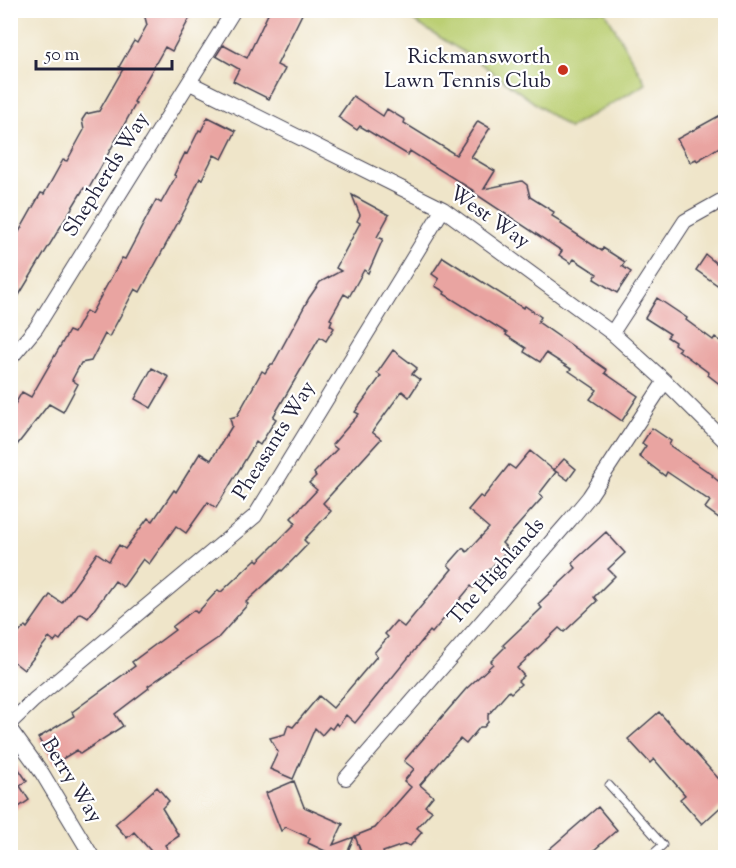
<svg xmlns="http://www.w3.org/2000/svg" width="736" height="868" viewBox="0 0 736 868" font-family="'Sorts Mill Goudy',serif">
<rect width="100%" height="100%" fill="#fff"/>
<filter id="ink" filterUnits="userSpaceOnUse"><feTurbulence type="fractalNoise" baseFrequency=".0167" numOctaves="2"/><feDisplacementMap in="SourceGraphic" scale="12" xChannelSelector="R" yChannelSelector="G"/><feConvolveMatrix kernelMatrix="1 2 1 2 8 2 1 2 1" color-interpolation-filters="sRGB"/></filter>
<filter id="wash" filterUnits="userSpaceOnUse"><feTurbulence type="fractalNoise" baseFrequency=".008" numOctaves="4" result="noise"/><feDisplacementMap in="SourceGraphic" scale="24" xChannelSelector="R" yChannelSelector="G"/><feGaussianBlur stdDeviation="1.35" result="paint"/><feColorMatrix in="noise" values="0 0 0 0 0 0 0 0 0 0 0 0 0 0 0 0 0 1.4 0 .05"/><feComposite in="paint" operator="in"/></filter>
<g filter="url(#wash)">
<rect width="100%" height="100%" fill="#efe5c9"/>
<!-- grass -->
<path fill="#bbcf73" stroke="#6e7857" stroke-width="1.5" d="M403 11H605L646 84 569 128 470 56 402 14Z"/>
<g id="blocks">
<!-- building -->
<path fill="#e9a4a1" d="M143 10H194L172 51 165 47 134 102 136 103 102 165 88 190 84 188 10 310V248L41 193 44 194 63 160 67 161 84 130 82 120 86 114 99 111 123 69 119 67 134 41 137 43 147 25Z
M270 10H304L277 65 285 69 269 99 233 81 239 69 216 56 223 45 247 58Z
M353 96 383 116 387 109 405 120 404 123 456 155 478 121 490 128 471 157 495 171 484 189 522 181 527 185 530 197 554 212 552 216 562 222 561 224 602 251 603 248 625 262 622 266 631 272 617 293 594 279 597 274 574 259 571 263 559 255 562 251 471 191H474L410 151 408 155 360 126 357 130 338 117Z
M726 112V143L697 161 696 159 690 162 677 139Z
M208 117 236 131 222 159 214 155 202 179 200 178 187 206 140 292 135 289 109 337 105 334 91 361 81 363 72 380 78 384 63 412 49 404 10 454V413L22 392 31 397 69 331 74 333 86 311 91 314 122 258 125 259 156 200 161 203 176 176 174 175 185 153 187 154 199 130 201 131Z
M352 195 389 215 377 237 383 239 368 273 364 270 349 297 344 294 330 319 332 320 330 325 334 328 326 341 320 337 273 417 276 419 260 445 256 442 216 508 208 502 186 533 176 526 149 564 143 559 123 587 115 581 88 618 80 613 60 640 57 638 54 642 49 638 24 670 10 659V643L25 626 27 628 50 595 62 603 97 553 109 561 119 545 125 549 148 518 153 521 174 490 176 492 200 453 211 460 232 426 230 418 237 416 262 371 265 373 271 364H273L309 298 320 282 341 271 336 268 360 223 357 221 360 215Z
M726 251V291L696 270 706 255 716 263Z
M443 257 523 308 525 306 541 317 538 322 607 370 605 373 638 396 622 421 590 399 597 390 569 371 571 369 546 353 540 362 524 352 526 348 506 335 507 333 444 294 445 292 435 286 439 279 432 274Z
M657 298 687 318 686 320 713 340 715 337 726 345V389L708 375 709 373 678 350 680 348 674 344 675 342 667 337 670 334 645 318Z
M393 350 417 368 412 374 420 380 409 397 402 391 372 432 381 439 323 503 331 511 304 540 308 544 282 571 281 570 246 602 248 604 218 638 148 686 149 688 115 714 123 726 80 754 77 750 54 764 38 738 74 716 72 712 135 666 132 662 175 630 172 627 194 610 197 613 218 590 221 592 256 559 258 561 296 523 291 518 317 490 309 483 316 476 314 473 337 449 332 445 359 414 355 412 381 376 377 373Z
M152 368 169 377 151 408 135 399Z
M652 428 671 441 669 445 713 475 712 476 722 484 726 479V523L705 508 710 501 667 472 665 476 639 456 646 446 642 443Z
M530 451 556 472 539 494 543 497 502 543 508 549 473 588 471 586 432 633 430 631 355 723 346 715 338 726 336 723 332 729 329 727 322 735 315 728 293 779 270 769 278 752 270 738 285 734 288 725 293 727 319 696 333 708 377 656 374 653 388 637 385 634 396 621 404 627 452 569 448 565 463 548 467 552 489 528 468 510 480 496 483 498 509 465 515 469Z
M564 459 576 469 568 480 554 470Z
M606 532 625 553 608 569 615 576 594 597 597 601 564 632 559 628 517 668 524 676 518 681 521 684 511 693 509 691 488 715V722L484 727H480L466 744 460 739 420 785 433 796 425 806 432 811 417 828 422 832 410 846 406 844 383 852 385 858H363L355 836 375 828 411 787 404 781 414 769 404 761 466 689 493 664 491 661 505 647 503 645 542 608 538 604 576 568 572 563Z
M659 712 726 787V802L702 824 680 799 685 795 654 759 650 763 628 739Z
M10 756 27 781 20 786 29 800 10 813Z
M294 781 304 807 343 824 333 845 354 837 345 858H340L308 843 310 838 286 827 281 831 266 793Z
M157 787 169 801 162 808 179 836 165 845 173 858H157L134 832 127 838 115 824Z
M598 807 617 830 585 858H539Z"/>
</g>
</g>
<g filter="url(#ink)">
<use href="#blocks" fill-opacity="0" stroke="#413f50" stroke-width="1.5"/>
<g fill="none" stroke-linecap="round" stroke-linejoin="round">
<!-- lane casing -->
<g stroke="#413f50" stroke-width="9">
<path id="lane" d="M609 785 663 845 648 858"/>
</g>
<!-- street casing -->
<g stroke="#413f50" stroke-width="16">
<path id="street" d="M190 83 443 209 612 333 665 381 726 442
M612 333 685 221 726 198
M10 359 36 328 234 10
M10 723 34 700 255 516 443 209
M10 729 42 773 93 858
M346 778 570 520 589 497 665 381"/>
</g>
<!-- lane -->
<use href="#lane" stroke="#fff" stroke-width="7"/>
<!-- street -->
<use href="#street" stroke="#fff" stroke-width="14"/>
</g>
</g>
<!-- markers -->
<circle fill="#c8321e" stroke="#fff" stroke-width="2" cx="563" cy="70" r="6"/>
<g text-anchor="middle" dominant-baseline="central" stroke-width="4.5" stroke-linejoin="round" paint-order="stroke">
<!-- poi labels -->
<g font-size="21" fill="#22223b" stroke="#fff" text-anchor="end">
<text x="551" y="58">Rickmansworth<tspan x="551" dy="24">Lawn Tennis Club</tspan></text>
</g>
<!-- street labels -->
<g font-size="21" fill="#22223b" stroke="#fff">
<text transform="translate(107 175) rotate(-58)">Shepherds Way</text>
<text transform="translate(489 218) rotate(35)">West Way</text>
<text transform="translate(275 441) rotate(-58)">Pheasants Way</text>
<text transform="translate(497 572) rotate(-49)">The Highlands</text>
<text transform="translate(71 781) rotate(58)">Berry Way</text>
</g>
</g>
<!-- margin -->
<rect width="736" height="868" fill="none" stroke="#fff" stroke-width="36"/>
<!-- scale -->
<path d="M36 60v9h136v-9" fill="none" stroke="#22223b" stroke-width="3"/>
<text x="45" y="60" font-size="18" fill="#22223b" stroke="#ffffff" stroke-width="4.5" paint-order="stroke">50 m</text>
</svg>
